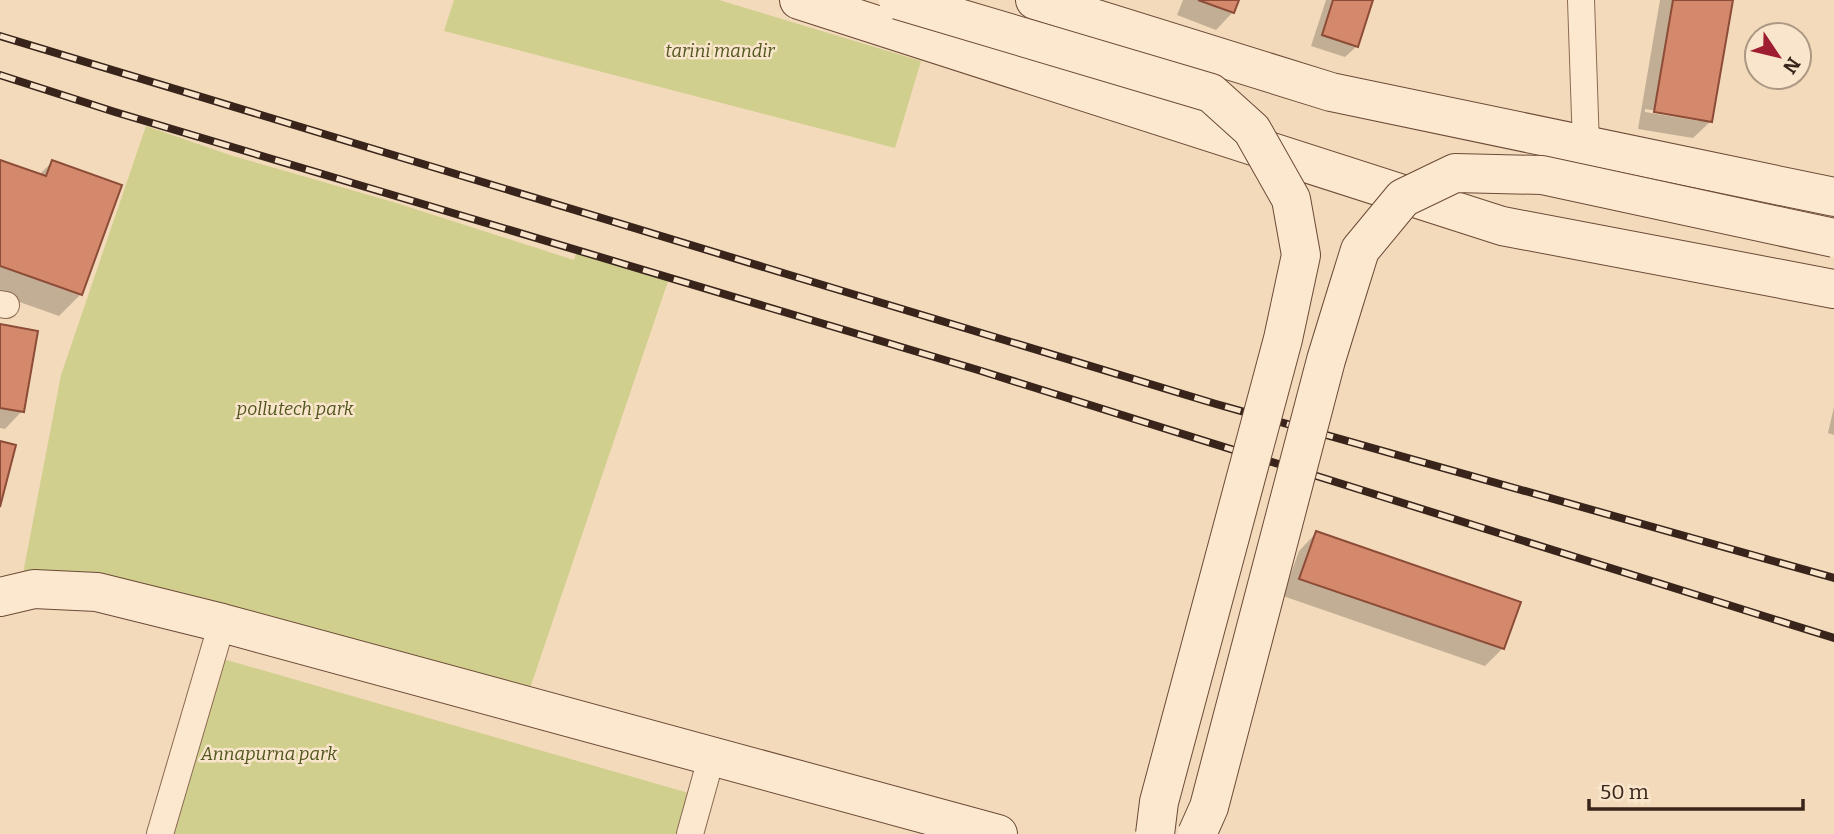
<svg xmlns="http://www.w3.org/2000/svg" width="1834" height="834" viewBox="0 0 1834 834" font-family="Bitter,serif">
<rect width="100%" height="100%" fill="#f2dabb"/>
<!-- green -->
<path fill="#d1cf8e" d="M454 0H719L921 61 895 148 444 31Z
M146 126 233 156 393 202 574 260 577 251 668 281 525 703 21 584 61 375Z
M213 656 699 796 688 834H163Z"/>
<!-- shadow -->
<path fill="#0003" fill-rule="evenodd" d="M1183 0H1237L1233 12 1216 30 1177 15Z
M1326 0H1372L1357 46 1345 57 1311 46Z
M1660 0H1732L1711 121 1693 138 1638 129ZM1645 109 1699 118V121L1645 112Z
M0 161 39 175 52 162 81 294 59 316 0 295Z
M0 326 22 411 5 429 0 428Z
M1834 407V435L1828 433Z
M1316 533 1518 603 1502 649 1485 666 1283 596 1299 551Z"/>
<!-- building -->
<path fill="#d4896c" stroke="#8c4c37" stroke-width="2" d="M1198 0H1239L1234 13Z
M1333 0H1373L1358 47 1322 35Z
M1673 0H1733L1712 122 1654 112Z
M0 160 46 176 52 160 122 185 82 295 0 266Z
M0 324 38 331 24 412 0 408Z
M0 441 16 445 0 507Z
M1316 531 1521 602 1504 649 1299 579Z"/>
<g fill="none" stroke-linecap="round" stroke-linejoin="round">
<!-- street casing -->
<g stroke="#8b6953" stroke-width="28">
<path id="street" d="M1581 0 1586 146
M0 304 6 305
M160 834 222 623
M690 834 712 755"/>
</g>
<!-- secondary casing -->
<g stroke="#6c4a37" stroke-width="40">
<path id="secondary" d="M799 0 1502 226 1834 289
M1035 0 1331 92 1834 197
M0 597 34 589 97 592 222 623 998 834"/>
</g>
<!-- street -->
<use href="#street" stroke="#fce8ce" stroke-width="26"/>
<!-- secondary -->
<use href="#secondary" stroke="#fce8ce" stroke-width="38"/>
<!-- rail casing -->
<g stroke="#38241a" stroke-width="8">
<path id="rail" d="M0 36 1216 404 1834 578
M0 75 115 112 978 370 1834 638"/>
</g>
<!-- rail -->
<use href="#rail" stroke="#f9e5cb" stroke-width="5" stroke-dasharray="16" stroke-linecap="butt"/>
<!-- secondary-bridge casing -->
<g stroke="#6c4a37" stroke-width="40" stroke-linecap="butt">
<path id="secondary-bridge" d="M898 0 1211 93 1252 130 1291 199 1301 255 1283 339 1159 802 1155 834
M1197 834 1209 807 1326 360 1346 295 1360 250 1403 198 1455 173 1542 175 1834 238"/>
</g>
<!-- secondary-bridge -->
<use href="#secondary-bridge" stroke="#fce8ce" stroke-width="38"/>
</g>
<g text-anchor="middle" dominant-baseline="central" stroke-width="5" stroke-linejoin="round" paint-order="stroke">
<!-- park labels -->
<g font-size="18" font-style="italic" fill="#50561e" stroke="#f9e5cb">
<text x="720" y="51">tarini mandir</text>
<text x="295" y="409">pollutech park</text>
<text x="269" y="754">Annapurna park</text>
</g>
</g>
<!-- north arrow -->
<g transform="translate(1778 56) rotate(125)"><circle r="33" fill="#f9e5cb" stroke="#ac9884" stroke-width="2"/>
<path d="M0-5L12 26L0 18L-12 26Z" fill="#9f1d31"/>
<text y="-10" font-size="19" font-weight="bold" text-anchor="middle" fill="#38241a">N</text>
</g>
<!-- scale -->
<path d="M1589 799v10h214v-10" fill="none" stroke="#38241a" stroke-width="3.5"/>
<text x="1600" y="799" font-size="21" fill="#38241a" stroke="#f9e5cb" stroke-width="5" paint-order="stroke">50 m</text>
</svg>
